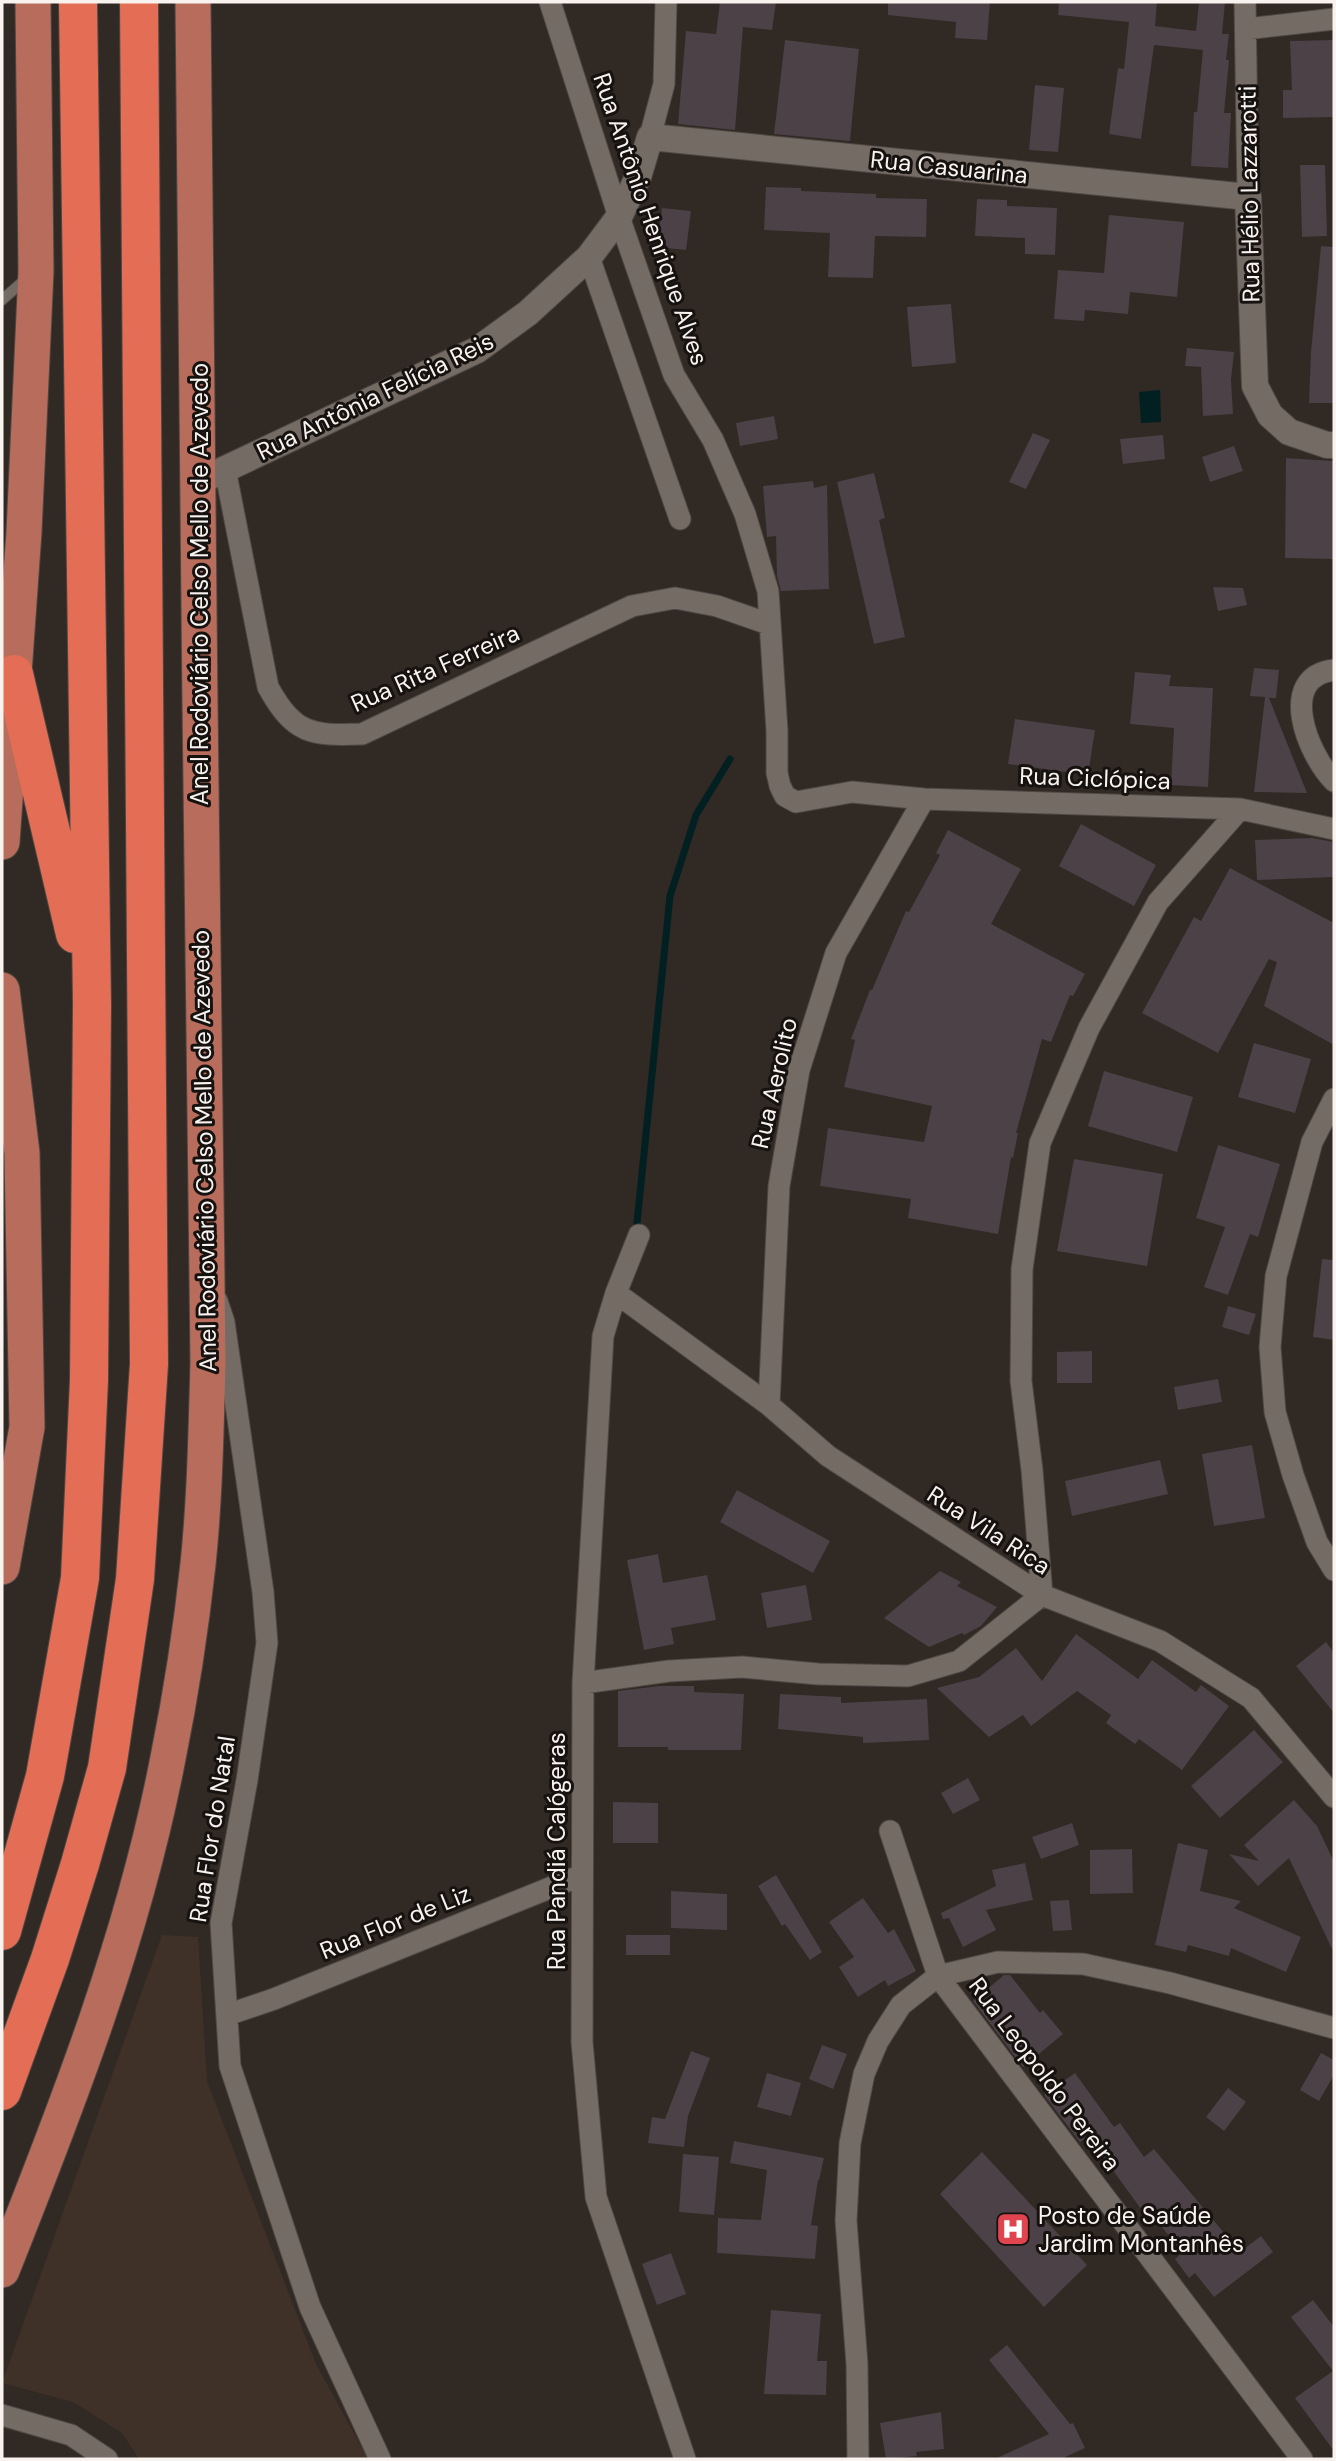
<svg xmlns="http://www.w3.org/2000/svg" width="1336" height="2461" viewBox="0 0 1336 2461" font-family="'DM Sans',sans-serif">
<rect width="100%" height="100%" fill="#312924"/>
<!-- built -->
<path fill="#3f3128" d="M162 1935 198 1937 207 2081 316 2364 368 2459H139L122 2433 73 2402 2 2383Z"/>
<!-- water -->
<path fill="#021f21" d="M1160 390 1161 422 1141 423 1139 392Z"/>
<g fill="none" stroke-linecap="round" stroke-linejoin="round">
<!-- stream -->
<path stroke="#021f21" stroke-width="7" d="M637 1223 670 896 696 815 730 759"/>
</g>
<!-- building -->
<path fill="#4b4146" d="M720 2H776L772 30 743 27 735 130 678 124 686 31 716 34Z
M888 2H990L987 40 955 38 956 22 888 15Z
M1059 2H1157L1155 26 1196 31 1199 2H1225L1222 34H1229L1226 60H1229L1224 113H1231L1228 168 1191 166 1194 112H1197L1203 50 1154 45 1141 139 1109 134 1118 68 1124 69 1129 22 1058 15Z
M785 40 859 49 850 141 774 134Z
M1334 40V117L1283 118V90H1292L1290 41Z
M1035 85 1064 88 1058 152 1029 150Z
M1300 165H1325L1327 236 1302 237Z
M766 187 801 188V191L876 194V198L927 199 926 237 875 236 873 278 828 277 830 233 764 230Z
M977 199 1007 200V206L1057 208 1055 255 1025 254V238L975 236Z
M662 208 691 211 686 250 657 247Z
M1109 215 1184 222 1177 297 1130 292 1128 314 1085 310 1084 321 1054 319 1058 270 1104 273Z
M1321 246 1334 247V403H1309L1311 352Z
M951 304 956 363 912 367 907 307Z
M1187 348 1234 352 1231 380 1233 414 1203 416 1201 367 1185 366Z
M774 416 778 439 740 446 736 423Z
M1033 433 1050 440 1026 489 1009 482Z
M1163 435 1165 459 1123 464 1120 439Z
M1234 446 1243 471 1210 482 1202 457Z
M1286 458 1334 461V559L1285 558Z
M874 473 885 518 879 520 905 637 874 644 837 482Z
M813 481 814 488 827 485 829 589 781 591 777 576 776 536 767 537 763 486Z
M1213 587 1243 588 1247 605 1218 611Z
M1254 668 1279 670 1276 698H1269L1307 793 1254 792 1265 697 1250 696Z
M1135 672 1171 675 1169 686 1213 688 1208 787 1171 785 1174 728 1130 724Z
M1015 719 1095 730 1088 775 1008 764Z
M1081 824 1156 865 1134 906 1059 866Z
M948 830 1021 869 991 924 1085 974 1073 996 1070 995 1051 1042 1042 1039 1016 1133H1018L1013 1158 1011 1157 998 1234 908 1218 911 1199 820 1186 828 1128 924 1142 932 1106 844 1087 855 1040 851 1039 870 990H872L906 911 909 912 940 855 936 853Z
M1312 838 1334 842V877L1257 880 1255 840Z
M1230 868 1334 923V1045L1264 1006 1277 962 1269 959 1218 1053 1142 1013 1194 917 1201 921Z
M1254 1043 1311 1059 1295 1113 1238 1097Z
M1104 1071 1193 1097 1177 1152 1088 1126Z
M1218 1145 1280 1164 1258 1237 1250 1234 1228 1295 1204 1287 1225 1227 1196 1218Z
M1074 1159 1163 1174 1147 1266 1057 1251Z
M1322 1259 1334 1260V1340L1313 1337Z
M1228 1306 1256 1314 1249 1335 1222 1327Z
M1092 1351V1383H1057V1352Z
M1218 1379 1222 1402 1178 1410 1174 1387Z
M1252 1445 1265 1518 1214 1526 1202 1454Z
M1160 1460 1168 1494 1072 1516 1065 1481Z
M737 1490 830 1541 813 1573 720 1522Z
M658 1554 663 1583 707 1575 716 1620 671 1628 674 1644 644 1650 627 1560Z
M940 1571 961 1582 957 1586 997 1607 981 1626 964 1635 962 1633 929 1647 884 1618Z
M806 1585 812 1620 767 1628 761 1593Z
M1076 1634 1138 1679 1152 1660 1196 1692 1201 1685 1229 1706 1182 1770 1139 1739 1135 1744 1106 1723 1111 1715 1077 1691 1031 1726 1023 1715 989 1737 937 1688 979 1677 1016 1648 1042 1681Z
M1326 1642 1334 1653V1713L1296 1666Z
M659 1686H694V1692L744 1694 741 1750H668V1747H618V1691Z
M780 1694 841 1697V1703L927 1699 929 1740 863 1743V1737L778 1729Z
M1254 1730 1283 1762 1220 1818 1191 1786Z
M968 1778 980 1800 953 1814 941 1793Z
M1294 1800 1317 1826 1334 1862V1953L1289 1858 1258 1886 1229 1854 1259 1861 1244 1845Z
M613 1802 658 1803V1843H613Z
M1072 1823 1079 1845 1041 1859 1032 1837Z
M1178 1843 1208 1850 1200 1891 1241 1901 1234 1908 1301 1937 1286 1972 1231 1948 1229 1956 1188 1945 1186 1952 1155 1945Z
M1132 1849 1133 1893 1090 1894V1850Z
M1025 1863 1033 1900 986 1910 996 1930 963 1947 949 1918 943 1919 941 1913 996 1886 992 1870Z
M776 1875 822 1952 810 1960 785 1924 782 1926 758 1886Z
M671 1891 727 1894V1930L671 1928Z
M863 1898 888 1933 894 1929 916 1971 888 1986 885 1980 858 1997 839 1967 854 1957 829 1922Z
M1069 1900 1072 1930 1053 1931 1050 1901Z
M626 1935H670V1955H626Z
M1004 1975H1010L1040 2013 1043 2010 1063 2034 1023 2067 973 2001Z
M822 2045 847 2054 833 2089 809 2079Z
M691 2051 710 2058 688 2116 684 2147 648 2143 652 2117 665 2119Z
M1321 2053 1334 2060V2075L1319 2101 1300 2090Z
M767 2073 801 2083 791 2116 757 2107Z
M1075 2073 1114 2127 1120 2123 1144 2157 1154 2149 1240 2252 1261 2236 1273 2252 1214 2297 1195 2273 1189 2278 1175 2259 1182 2253 1145 2205 1141 2209 1088 2136 1080 2142 1044 2095Z
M1228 2088 1246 2102 1224 2131 1206 2117Z
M734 2141 824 2158 819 2180H818L811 2225 818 2226 815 2259 717 2253 718 2218 761 2220 767 2170 730 2163Z
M982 2152 1087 2265 1044 2307 940 2194Z
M683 2154 719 2157 714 2215 679 2212Z
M671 2253 686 2294 657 2305 642 2264Z
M1313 2300 1334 2327V2451L1295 2398 1333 2371 1291 2317Z
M771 2310 821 2314 817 2361H827L826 2395 764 2394Z
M1007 2345 1070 2424 1073 2423 1085 2448 1061 2459H995L1049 2434 989 2360Z
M941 2412 944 2449 916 2452 917 2456 886 2459 880 2423Z"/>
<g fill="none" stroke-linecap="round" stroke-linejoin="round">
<!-- service casing -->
<g stroke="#4f4743" stroke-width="12">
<path id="service" d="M2 300 28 277"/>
</g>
<!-- minor casing -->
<g stroke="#4f4743" stroke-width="23">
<path id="minor" d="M550 2 619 217 674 375 713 440 745 514 768 591 777 731V773L780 786 785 796 796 802 852 792 924 799 1240 809 1334 829
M1245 2 1248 197
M1246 29 1334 19
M650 137 664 84 666 2
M589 257 680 519
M225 469 268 687C294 734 311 736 362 734L632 606 675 598 717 606 769 624
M1334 670C1276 677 1308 755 1334 781
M1334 1099 1312 1142 1276 1276 1270 1347 1275 1412 1293 1475 1317 1542 1334 1570
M639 1235 616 1293 603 1336 583 1683 582 2042 596 2197 685 2459
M616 1293 769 1405 828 1456 1042 1595 1160 1641 1251 1698 1334 1797
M217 1301 224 1322 263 1592 267 1643 247 1780 221 1923 230 2066 310 2307 380 2459
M769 1405 779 1186 799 1070 836 953 924 799
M583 1683 669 1671 742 1667 818 1674 908 1676 959 1661 1042 1595 1032 1470 1021 1381 1022 1269 1040 1143 1089 1028 1158 902 1240 809
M890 1831 938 1976 1302 2459
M227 2015 274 1999 582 1875
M2 2415 71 2435 107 2459
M858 2459 857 2364 846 2221 850 2143 864 2074 878 2041 901 2005 938 1976 998 1962 1083 1964 1170 1983 1334 2028"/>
</g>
<!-- tertiary casing -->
<g stroke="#4f4743" stroke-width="28">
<path id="tertiary" d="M200 481 477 350 528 313 589 257 619 217 638 177 650 137 1248 197 1255 386 1270 415 1289 432 1327 445H1334"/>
</g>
<!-- primary casing -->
<g stroke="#4f4743" stroke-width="37">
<path id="primary" d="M2 842 24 532 36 271 33 2
M2 990 22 1153 27 1427 2 1567
M2 2270C68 2104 134 1935 168 1758 181 1694 191 1629 198 1564 205 1497 206 1430 208 1363 200 909 199 456 193 2"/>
</g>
<!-- motorway casing -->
<g stroke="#4f4743" stroke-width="40">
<path id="motorway" d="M14 674 75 934
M2 1931 45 1776 80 1578 89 1380 92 1004 78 2
M2 2091 50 1959 80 1864 107 1768 135 1579 149 1364 139 2"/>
</g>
<!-- service -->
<use href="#service" stroke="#756b65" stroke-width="10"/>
<!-- minor -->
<use href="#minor" stroke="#756b65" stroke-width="21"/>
<!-- tertiary -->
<use href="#tertiary" stroke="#756b65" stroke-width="26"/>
<!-- primary -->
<use href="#primary" stroke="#b86c5b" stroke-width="35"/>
<!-- motorway -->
<use href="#motorway" stroke="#e46d55" stroke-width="38"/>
</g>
<!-- icons -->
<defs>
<g id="hospital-square" transform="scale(1.75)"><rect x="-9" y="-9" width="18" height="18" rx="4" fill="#e0444e" stroke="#161210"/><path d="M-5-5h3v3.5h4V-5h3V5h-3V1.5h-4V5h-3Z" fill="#fff"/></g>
</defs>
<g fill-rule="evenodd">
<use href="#hospital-square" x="1013" y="2229"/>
</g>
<g text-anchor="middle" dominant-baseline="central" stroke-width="6" stroke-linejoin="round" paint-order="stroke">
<!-- street labels -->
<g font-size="24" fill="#f9f3f0" stroke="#161210">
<text transform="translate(949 167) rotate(6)">Rua Casuarina</text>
<text transform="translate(1249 194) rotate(-91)">Rua Hélio Lazzarotti</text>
<text transform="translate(651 219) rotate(71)">Rua Antônio Henrique Alves</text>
<text transform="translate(375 396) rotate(-26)">Rua Antônia Felícia Reis</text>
<text transform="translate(199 584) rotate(-90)">Anel Rodoviário Celso Mello de Azevedo</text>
<text transform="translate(435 668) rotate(-24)">Rua Rita Ferreira</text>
<text transform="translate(1095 778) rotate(2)">Rua Ciclópica</text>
<text transform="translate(774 1083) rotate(-77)">Rua Aerolito</text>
<text transform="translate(204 1151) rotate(-91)">Anel Rodoviário Celso Mello de Azevedo</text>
<text transform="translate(989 1530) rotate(33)">Rua Vila Rica</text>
<text transform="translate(212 1829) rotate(-81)">Rua Flor do Natal</text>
<text transform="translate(556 1851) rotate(-90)">Rua Pandiá Calógeras</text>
<text transform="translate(395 1922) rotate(-22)">Rua Flor de Liz</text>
<text transform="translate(1045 2074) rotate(53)">Rua Leopoldo Pereira</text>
</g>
<!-- poi labels -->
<g font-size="24" fill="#f9f3f0" stroke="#161210" text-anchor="start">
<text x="1038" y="2215">Posto de Saúde<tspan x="1038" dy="28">Jardim Montanhês</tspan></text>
</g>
</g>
<!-- border -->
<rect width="1336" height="2461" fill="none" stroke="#f9f3f0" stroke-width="7"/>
</svg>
